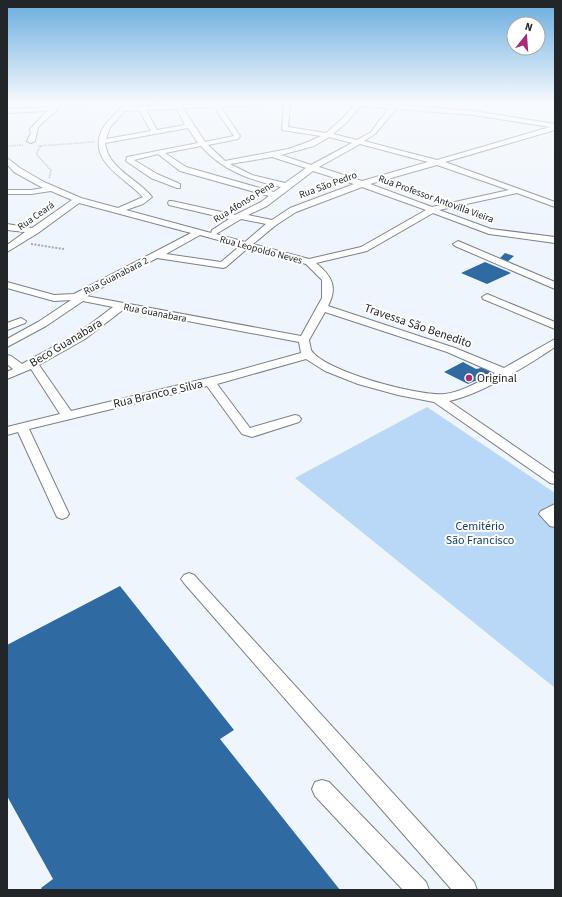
<svg xmlns="http://www.w3.org/2000/svg" width="562" height="897" viewBox="0 0 562 897" font-family="'Source Sans 3',sans-serif">
<rect width="100%" height="100%" fill="#eef5fc"/>
<!-- green -->
<path fill="#b9d7f7" d="M427 407 555 493V688L295 478Z"/>
<!-- building -->
<path fill="#306aa2" d="M146 103H167L168 106 147 107Z
M505 253 514 256 506 263 498 260Z
M485 262 511 273 487 284 461 273Z
M463 362 476 369 486 367 493 373 468 384 444 372Z
M120 586 234 730 220 739 340 890H42L41 888 53 879 7 796V645Z"/>
<g fill="none" stroke-linecap="round" stroke-linejoin="round">
<!-- minor casing -->
<g stroke="#7a8087" stroke-width="2">
<path id="minor" d="M56 103H62L57 110 38 127 35 141 31 143 27 141 31 133 30 129 47 111 7 113V109L52 107Z
M123 103H129L128 107 175 105 174 103H180L181 105 267 103 264 105 221 107 240 136 238 139 208 145 225 161 288 149 308 142 321 136 282 130 284 103H290L288 127 326 133 341 120 354 106 340 103 392 105 394 103H400L398 105 474 111 555 124V130L445 162 555 202V207L517 193 439 210 491 229 555 237V243L489 234 433 213 367 251 316 263C332 276 338 287 328 306L455 348 504 368 555 339V347C527 366 481 394 449 401L555 474V484L550 483 434 402 398 395 358 384 325 371 306 359 217 384 250 428 295 415 299 416 301 419 299 422 252 437 242 434 207 386 29 429 69 514 67 517 62 519 57 517 18 432 7 435V427L60 414 31 369 7 379V372L13 369 7 364V355L11 356 22 364 77 334 113 307 83 301 46 326 7 347V339L38 322 71 300 54 301 7 288V282L54 295 74 294 191 233 79 203 38 233 7 252V245L25 232 7 230V224L32 228 72 200 51 191 31 194H7V190H31L43 188 14 172 7 164V158L20 168 44 182 81 198 118 208 143 197C125 178 87 161 102 130 107 119 119 114 123 103ZM360 106 389 108 371 132 357 140 333 134 346 123ZM214 107 234 136 205 142 183 108ZM177 109 185 125 157 130 146 110ZM396 109 474 115 550 127 437 160 364 141 375 134ZM139 110 151 131 106 139 110 127 125 111ZM188 128 198 143 127 157 126 161 151 178 177 188H180V184L157 174 134 160 158 154 180 171 269 196 261 202 235 215 172 201H169L168 203 169 205 229 219 212 230 211 233 126 210 143 204 152 197C137 178 108 169 105 143ZM329 137 352 143 311 165 281 155 314 146ZM360 144 428 162 362 181 319 167ZM201 146C223 171 250 180 281 187L274 192 186 167 165 153ZM272 157 306 168 285 183 252 175 230 164ZM437 165 509 190 432 207 370 184ZM313 171 354 184 290 208 272 220 248 215 267 206ZM362 187 426 210 361 247 309 259 253 244 276 225 296 212ZM241 219 266 224 245 242 216 234ZM200 235 240 246 221 262 166 254ZM248 248 306 264 322 280V298L301 336 86 296 157 258 223 268 226 267ZM124 309 299 342 301 353 229 373 71 411 39 365 85 339ZM325 312 447 352 495 373C480 381 462 392 445 394 420 397 323 371 311 350L309 340Z
M458 241 555 282V289L455 246 453 244Z
M487 294 555 322V329L483 299 482 297Z
M21 318 26 321 25 323 7 330V323Z
M555 504V527L550 526 539 514 541 511Z
M189 573 194 575 474 882 477 890H452L184 583 181 579 184 575Z
M322 780 329 782 426 882 429 890H403L315 796 312 789 315 782Z"/>
</g>
<!-- path-far1 -->
<path stroke="#a5aab0" stroke-width="1.5" stroke-dasharray="1.5 1" stroke-linecap="butt" d="M65 108 93 105H116
M7 146 23 145
M38 146 94 142
M41 146 37 152V155L51 170 49 179"/>
<!-- path -->
<path stroke="#a5aab0" stroke-width="2" stroke-dasharray="2 1.5" stroke-linecap="butt" d="M31 244 64 249"/>
<!-- minor -->
<use href="#minor" fill="#fff" fill-rule="evenodd"/>
</g>
<!-- sky -->
<linearGradient id="sky" x2="0" y2="1"><stop stop-color="#68acde"/><stop offset="0.45" stop-color="#f7fafe"/><stop offset="1" stop-color="#f7fafe" stop-opacity="0"/></linearGradient>
<rect width="562" height="229" fill="url(#sky)"/>
<!-- markers -->
<circle fill="#ab2a77" stroke="#fff" stroke-width="1.5" cx="469" cy="378" r="4"/>
<g text-anchor="middle" dominant-baseline="central" stroke-width="4" stroke-linejoin="round" paint-order="stroke">
<!-- far-street labels -->
<g font-size="10" fill="#232628" stroke="#fff">
<text transform="translate(328 185) rotate(-20)">Rua São Pedro</text>
<text transform="translate(436 199) rotate(20)">Rua Professor Antovilla Vieira</text>
<text transform="translate(244 202) rotate(-32)">Rua Afonso Pena</text>
<text transform="translate(36 216) rotate(-35)">Rua Ceará</text>
<text transform="translate(261 250) rotate(15)">Rua Leopoldo Neves</text>
<text transform="translate(116 276) rotate(-27)">Rua Guanabara 2</text>
<text transform="translate(155 313) rotate(11)">Rua Guanabara</text>
</g>
<!-- street labels -->
<g font-size="12" fill="#232628" stroke="#fff">
<text transform="translate(418 326) rotate(19)">Travessa São Benedito</text>
<text transform="translate(66 343) rotate(-31)">Beco Guanabara</text>
<text transform="translate(158 394) rotate(-13)">Rua Branco e Silva</text>
</g>
<!-- poi labels -->
<g font-size="12" fill="#232628" stroke="#fff" text-anchor="start">
<text x="477" y="378">Original</text>
</g>
<!-- park labels -->
<g font-size="12" fill="#153f66" stroke="#fff">
<text x="480" y="526">Cemitério<tspan x="480" dy="14">São Francisco</tspan></text>
</g>
</g>
<!-- border -->
<rect width="562" height="897" fill="none" stroke="#232628" stroke-width="16"/>
<!-- north arrow -->
<g transform="translate(526 36) rotate(17)"><circle r="19" fill="#ffffff" stroke="#a7a8a9"/>
<path d="M0-3L7 15L0 10L-7 15Z" fill="#ab2a77"/>
<text y="-6" font-size="11" font-weight="bold" text-anchor="middle" fill="#232628">N</text>
</g>
</svg>
